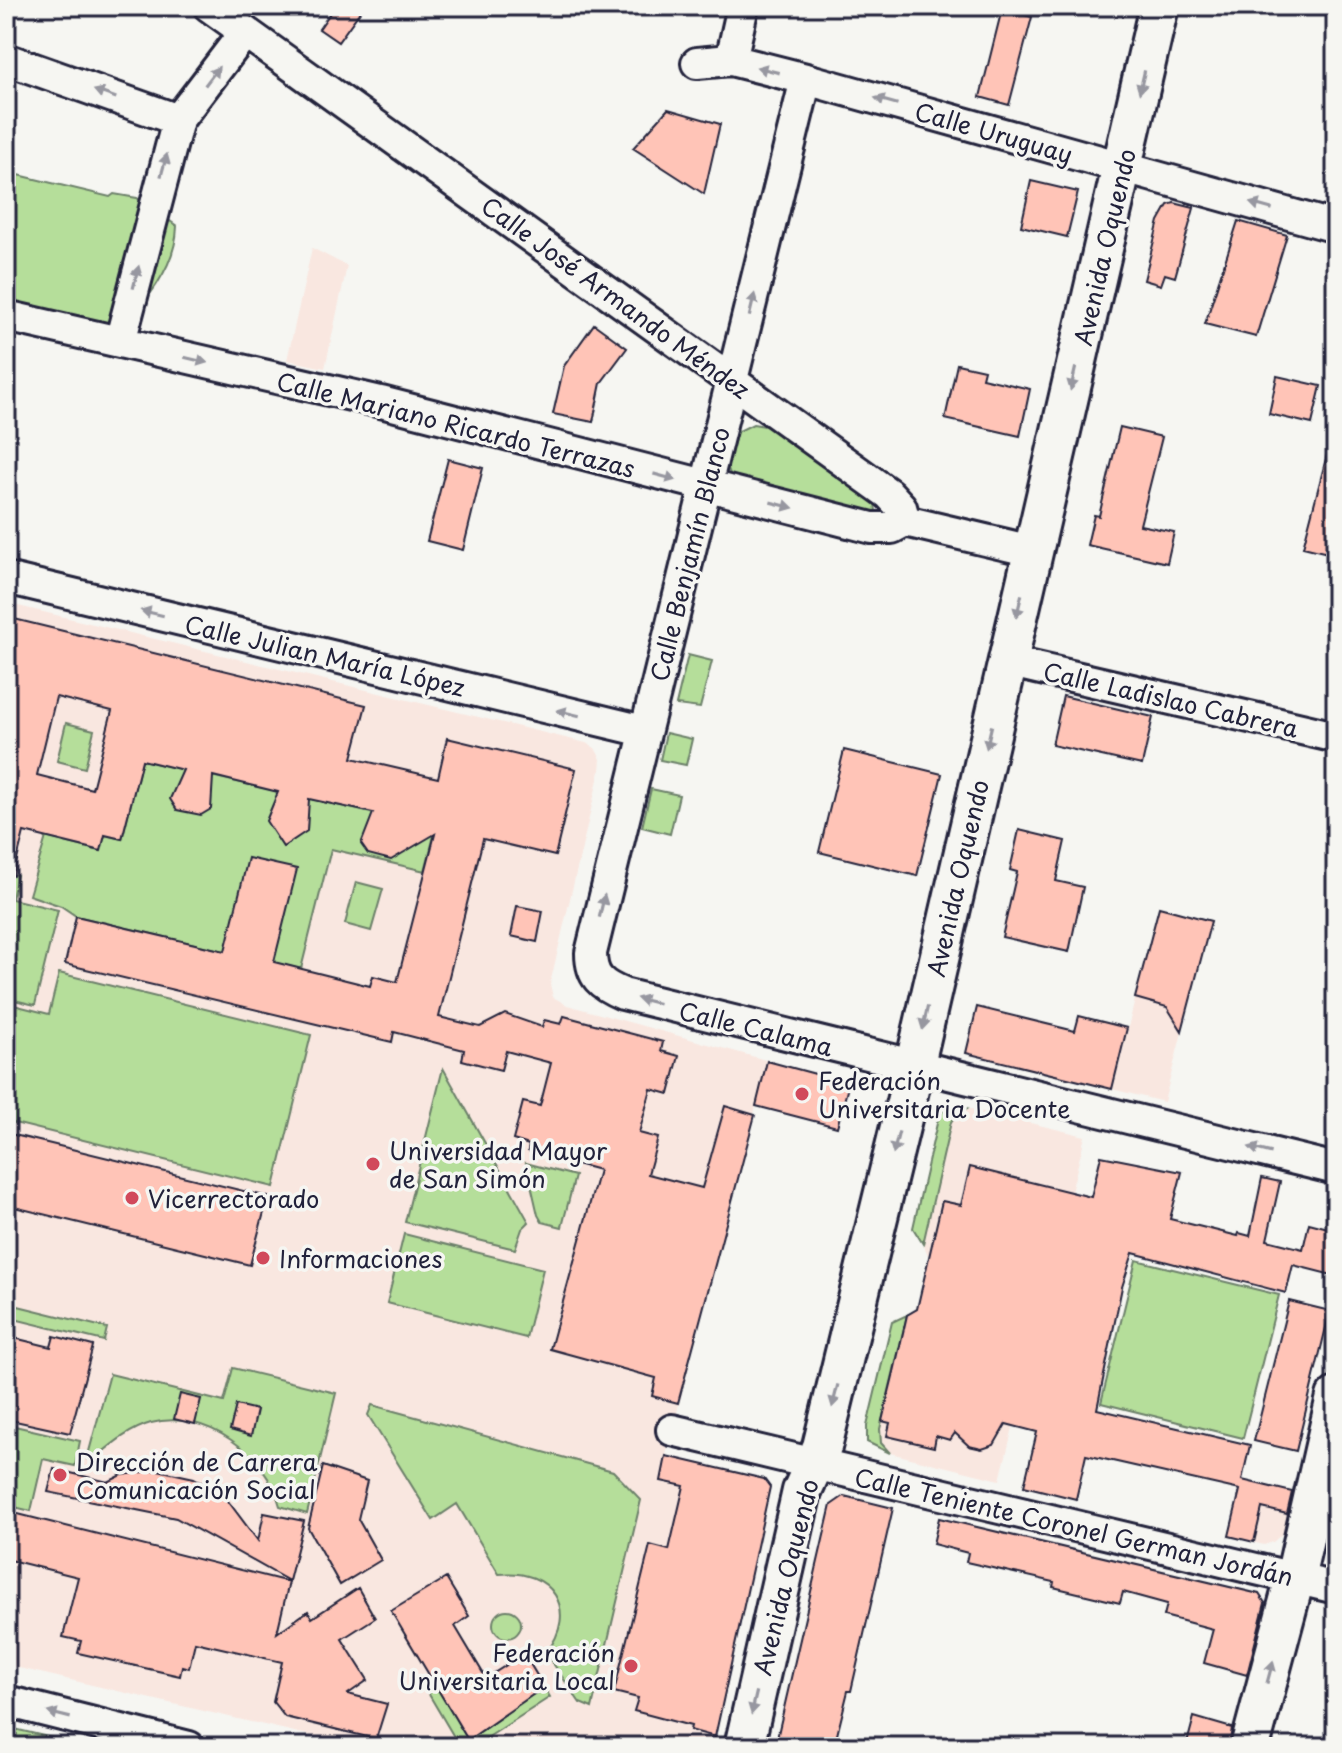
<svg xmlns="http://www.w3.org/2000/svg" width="1342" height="1753" viewBox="0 0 1342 1753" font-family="'Playpen Sans',sans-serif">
<rect width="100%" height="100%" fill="#f6f6f2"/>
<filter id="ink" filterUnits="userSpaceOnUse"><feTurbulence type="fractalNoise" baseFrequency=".0125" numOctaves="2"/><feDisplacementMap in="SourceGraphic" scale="16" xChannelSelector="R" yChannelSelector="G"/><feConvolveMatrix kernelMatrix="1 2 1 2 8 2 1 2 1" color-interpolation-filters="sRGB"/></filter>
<g filter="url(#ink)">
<!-- built -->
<path fill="#f9e7e0" d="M312 248 347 266 325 368 287 360Z
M6 603 586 743 595 748 601 759 600 771 550 984 553 997 567 1005 849 1083 837 1127 756 1106 666 1455 764 1479 770 1487 713 1747H359L6 1665Z
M1159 907 1211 921 1164 1102 1112 1089Z
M967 1108 1085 1136 1000 1480 890 1453 881 1443 880 1429 907 1315 917 1309 929 1257 923 1244 951 1122 956 1114Z
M1242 1480 1294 1493 1283 1533 1273 1542 1264 1545 1229 1536Z"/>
<!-- green -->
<path fill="#b5de9a" stroke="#6c806a" stroke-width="2" d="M6 172 110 197 114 194 137 198 177 226C176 268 145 303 117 332L6 312Z
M753 424 771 427 875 502 876 512 873 515 732 479 727 466 737 432Z
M688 655 712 661 700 708 676 705Z
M66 723 94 730 85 768 57 761Z
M666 733 692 739 686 765 660 760Z
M142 760 436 828 425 871 331 849 301 969 76 916 61 906 29 895 46 837 100 851 105 835 122 839Z
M651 789 679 795 670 834 642 827Z
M6 873 17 875 12 899 58 910 35 1005 6 998Z
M356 882 383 889 371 931 345 924Z
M59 973 311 1035 274 1187 6 1121V1003L49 1014Z
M443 1068 529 1222 522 1229 515 1249 405 1222Z
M955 1105 967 1108 956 1114 951 1122 923 1244 913 1228 938 1119 945 1108Z
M526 1163 575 1176 562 1227 542 1222 538 1215Z
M404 1234 543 1269 526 1338 387 1303Z
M1136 1260 1279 1295 1243 1438 1101 1403Z
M6 1303 107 1328 104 1341 6 1317Z
M907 1315 880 1429 881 1443 890 1453 867 1442V1426L892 1322Z
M233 1368 336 1393 307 1514 280 1506C267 1455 205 1408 151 1423 129 1429 110 1446 93 1460L87 1459 110 1374 224 1402Z
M372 1405 613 1471 641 1500 592 1708 580 1703 546 1653C580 1610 552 1568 499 1574L457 1504 433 1520 368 1415Z
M6 1424 80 1441 75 1466 43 1459 31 1511 6 1505Z
M493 1624a14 14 0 1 1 28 0a14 14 0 1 1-28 0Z
M433 1680 468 1740 544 1687 550 1697 473 1747H460L424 1686Z
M6 1727 90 1747H6Z"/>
<!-- building -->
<path fill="#ffc4b7" stroke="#22223b" stroke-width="2" fill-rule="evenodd" d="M335 6H364L338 42 319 29Z
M1002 9 1032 17 1009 105 980 97Z
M668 109 720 124 704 194 633 148Z
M1031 181 1078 192 1067 237 1021 226Z
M1174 203 1194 208 1175 277 1165 274 1161 285 1144 280 1159 221 1168 205Z
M1238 221 1287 235 1256 337 1205 324Z
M594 324 627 348 601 383 593 422 553 414 564 366Z
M957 364 984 370 982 378 1030 389 1020 436 945 419Z
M1277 376 1321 386 1312 424 1269 414Z
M1120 427 1162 437 1140 525 1174 532 1167 563 1087 545 1094 515 1099 516Z
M1330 443 1336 444V555L1303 547Z
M448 459 483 468 463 550 427 541Z
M6 617 366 705 352 758 438 778 447 738 576 769 555 856 483 839 439 1017 480 1027 505 1014 542 1027 544 1020 561 1024 564 1016 663 1042 661 1051 679 1056 669 1094 651 1089 639 1133 658 1138 648 1174 702 1188 725 1106 755 1115 678 1403 652 1396 656 1378 550 1349 599 1170 528 1151 529 1145 513 1140 523 1102 540 1106 551 1063 506 1051 501 1070 462 1060 464 1050 394 1032 392 1042 65 964 76 916 225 951 248 858 297 869 274 962 370 986 373 976 397 982 435 834 391 860 368 854 361 844 373 813 309 799 307 831 283 847 266 821 278 792 213 776 211 809 201 815 177 810 170 799 183 770 142 760 122 839 105 835 101 851 24 832 13 876 6 875V716L11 698 6 697ZM56 697 112 711 92 789 37 775Z
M1063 696 1153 717 1142 765 1052 745Z
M844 750 942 774 917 876 819 852Z
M1019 830 1065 841 1056 881 1083 887 1069 952 1002 937 1017 872 1010 870Z
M517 906 543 911 537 942 511 936Z
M1159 907 1211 921 1182 1031 1167 1007 1135 998Z
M977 1007 1075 1031 1079 1016 1127 1028 1112 1089 966 1053Z
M767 1061 849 1083 837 1127 756 1106Z
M6 1133 268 1197 250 1265 6 1205Z
M1101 1156 1182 1172 1170 1219 1238 1236 1239 1233 1250 1236 1262 1178 1280 1182 1267 1240 1303 1249 1309 1223 1336 1230V1276L1293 1265 1286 1293 1133 1253 1122 1287 1097 1409 1250 1445 1242 1480 1292 1492 1287 1514 1262 1508 1254 1542 1229 1536 1240 1490 1086 1455 1076 1499 1024 1486 1037 1432 1006 1424 994 1445 982 1449 969 1446 955 1433 950 1440 936 1436 934 1447 887 1436 890 1423 882 1421 894 1372 907 1315 917 1309 942 1201 961 1205 970 1167 1091 1197Z
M1289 1301 1330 1311 1296 1451 1254 1441Z
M6 1336 51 1347 54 1336 93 1346 70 1433 6 1419Z
M180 1394 201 1399 195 1424 174 1419Z
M236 1405 257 1410 251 1436 230 1430Z
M666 1456 764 1479 770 1487 715 1737 690 1730 691 1726 634 1711 638 1698 614 1692 650 1545 669 1550 684 1486 661 1481Z
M323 1466 367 1481 358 1519 381 1560 340 1585 308 1528Z
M54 1469 108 1482 122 1475 158 1470 194 1478 225 1497 258 1541 264 1513 304 1521 289 1581 176 1518 48 1492Z
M844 1496 893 1508 851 1691H848L834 1747H775L831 1505Z
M6 1511 289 1582 277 1633 308 1611 312 1618 358 1588 375 1618 342 1639 368 1680 348 1694 387 1704 376 1739 285 1717 273 1702 282 1662 195 1642 189 1668 182 1666 180 1676 78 1653 81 1641 63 1637 78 1577 6 1559Z
M939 1518 1259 1594 1265 1603 1247 1675 1204 1663 1213 1629 1164 1616 1167 1604 1123 1592 1120 1603 1053 1587 1054 1582 966 1562 968 1553 933 1544Z
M446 1578 469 1616 455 1626 486 1678 524 1654 544 1687 468 1740 391 1611Z
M1194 1717 1232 1728 1229 1747H1186Z"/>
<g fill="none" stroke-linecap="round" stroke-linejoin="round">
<!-- minor casing -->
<g stroke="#22223b" stroke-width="36">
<path id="minor" d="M209 6 889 494 901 507 905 521
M6 59 178 120
M731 60 743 6
M697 63 731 60 806 79 1336 227
M806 79C736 371 661 661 591 953 591 977 601 985 623 994L1336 1169
M6 316 381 402 872 528H892L905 521
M120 342 178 120 245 32
M905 521 1032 551
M6 578 644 731
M1006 661 1336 737
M672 1430 1336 1588
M6 1701 189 1747"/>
</g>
<!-- major casing -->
<g stroke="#22223b" stroke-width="44">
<path id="major" d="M744 1747 802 1491 822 1447 908 1094 1159 6
M1250 1747 1295 1578 1336 1397"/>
</g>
<!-- minor -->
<use href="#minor" stroke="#f6f6f2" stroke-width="30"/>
<!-- major -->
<use href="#major" stroke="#f6f6f2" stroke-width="38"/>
</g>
<!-- one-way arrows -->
<defs><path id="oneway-solid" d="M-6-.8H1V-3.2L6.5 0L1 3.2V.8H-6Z" transform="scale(2)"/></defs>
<g fill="#9797a0">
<use href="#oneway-solid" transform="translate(768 70) rotate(-166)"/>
<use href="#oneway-solid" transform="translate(212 76) rotate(-53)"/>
<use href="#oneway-solid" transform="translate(1142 82) rotate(103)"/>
<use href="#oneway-solid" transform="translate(105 94) rotate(-161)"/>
<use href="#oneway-solid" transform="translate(886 101) rotate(-164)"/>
<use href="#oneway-solid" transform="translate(164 165) rotate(-75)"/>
<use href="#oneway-solid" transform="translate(1261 206) rotate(-164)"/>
<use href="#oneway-solid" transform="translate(136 277) rotate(-76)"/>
<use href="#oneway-solid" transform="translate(752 305) rotate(-77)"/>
<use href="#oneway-solid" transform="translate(196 360) rotate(13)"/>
<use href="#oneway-solid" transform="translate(1073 379) rotate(103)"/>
<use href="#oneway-solid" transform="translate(665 477) rotate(15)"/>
<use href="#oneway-solid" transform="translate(782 505) rotate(14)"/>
<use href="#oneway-solid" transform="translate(1019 606) rotate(103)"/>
<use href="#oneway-solid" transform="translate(152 613) rotate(-167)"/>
<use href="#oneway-solid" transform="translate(568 713) rotate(-167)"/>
<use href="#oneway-solid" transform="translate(989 737) rotate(103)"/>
<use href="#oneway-solid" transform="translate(602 906) rotate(-77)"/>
<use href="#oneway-solid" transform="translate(648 1001) rotate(-166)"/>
<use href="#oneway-solid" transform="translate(925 1018) rotate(103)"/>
<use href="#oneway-solid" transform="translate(896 1143) rotate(104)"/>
<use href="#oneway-solid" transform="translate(1260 1150) rotate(-166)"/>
<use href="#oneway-solid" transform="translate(835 1396) rotate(104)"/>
<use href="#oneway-solid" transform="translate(1270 1672) rotate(-75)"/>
<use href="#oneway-solid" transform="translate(754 1703) rotate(103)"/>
<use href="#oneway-solid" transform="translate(59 1715) rotate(-166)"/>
</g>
</g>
<!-- markers -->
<g fill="#d1495b" stroke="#f6f6f2" stroke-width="3">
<circle cx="802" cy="1094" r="8"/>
<circle cx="373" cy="1164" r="8"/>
<circle cx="132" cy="1198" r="8"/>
<circle cx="263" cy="1258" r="8"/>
<circle cx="60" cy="1475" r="8"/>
<circle cx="631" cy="1666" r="8"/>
</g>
<g text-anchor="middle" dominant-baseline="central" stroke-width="7" stroke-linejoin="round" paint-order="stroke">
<!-- street labels -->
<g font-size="24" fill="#22223b" stroke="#f6f6f2">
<text transform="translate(994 132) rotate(16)">Calle Uruguay</text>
<text transform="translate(1104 247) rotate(-77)">Avenida Oquendo</text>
<text transform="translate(616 297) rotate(36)">Calle José Armando Méndez</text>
<text transform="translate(456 424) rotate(14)">Calle Mariano Ricardo Terrazas</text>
<text transform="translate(689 554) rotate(-76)">Calle Benjamín Blanco</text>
<text transform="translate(325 655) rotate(13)">Calle Julian María López</text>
<text transform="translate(1171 699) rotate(13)">Calle Ladislao Cabrera</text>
<text transform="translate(957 878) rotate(-77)">Avenida Oquendo</text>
<text transform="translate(756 1028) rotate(14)">Calle Calama</text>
<text transform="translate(1074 1526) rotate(13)">Calle Teniente Coronel German Jordán</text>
<text transform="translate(785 1577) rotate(-76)">Avenida Oquendo</text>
</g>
<!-- poi labels -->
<g font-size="24" fill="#22223b" stroke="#f6f6f2" text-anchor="start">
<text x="818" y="1080">Federación<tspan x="818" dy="28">Universitaria Docente</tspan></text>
<text x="389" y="1150">Universidad Mayor<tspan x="389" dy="28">de San Simón</tspan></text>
<text x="148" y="1198">Vicerrectorado</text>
<text x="279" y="1258">Informaciones</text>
<text x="76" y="1461">Dirección de Carrera<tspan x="76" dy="28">Comunicación Social</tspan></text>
<text x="615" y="1652" text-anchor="end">Federación<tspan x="615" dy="28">Universitaria Local</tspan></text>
</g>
</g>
<!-- margin -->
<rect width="1342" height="1753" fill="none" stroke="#f6f6f2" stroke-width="32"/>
<rect x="16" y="16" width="1310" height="1721" fill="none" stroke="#22223b" stroke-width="3" filter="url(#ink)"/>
</svg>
